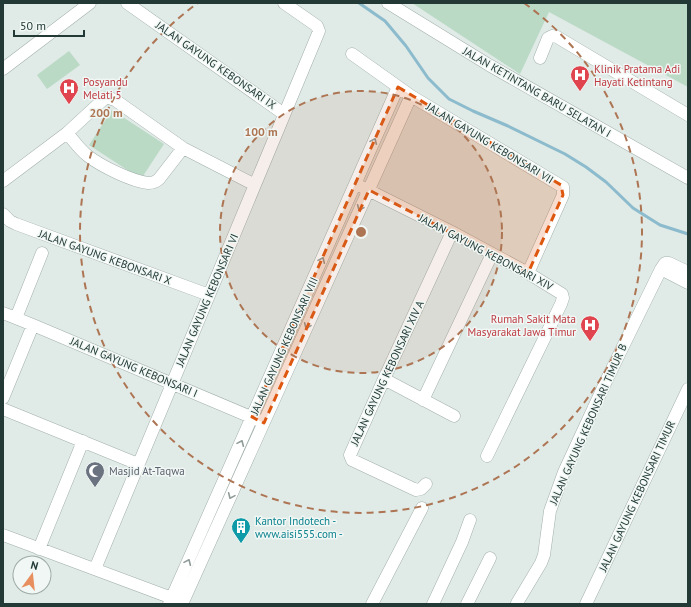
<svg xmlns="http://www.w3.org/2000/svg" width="691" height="607" viewBox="0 0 691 607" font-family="'PT Sans',sans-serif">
<rect width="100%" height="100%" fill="#e0eae6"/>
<!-- green -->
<path fill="#badac6" d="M412 3H688V87L549 12 520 74Z
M69 51 80 65 47 89 37 75Z
M112 110 164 144 141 179 89 145Z"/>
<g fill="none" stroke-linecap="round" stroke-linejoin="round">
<!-- stream -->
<path stroke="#8bbbcc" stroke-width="3" d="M359 3 385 21 406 46 428 78 449 99 473 111 508 126 565 154 586 167 606 182 633 208 660 225 688 234"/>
<!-- minor casing -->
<g stroke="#a3b1ad" stroke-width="13">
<path id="minor" d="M127 3 284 114
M388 3 489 65 688 178
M352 54 411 96 563 187V195L528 273
M540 58 548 38 552 36 557 37 688 115
M3 69 90 3
M67 133C74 141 80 150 88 156 101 166 131 181 148 183 152 183 156 182 159 179L183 148
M3 181 67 133 105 98H109L115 100 183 148 255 185
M362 187 452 232 528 273 562 294 563 298 561 304 487 456
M3 214 10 221 16 224 209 295
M661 269 688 283
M3 313 33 325 258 420
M16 318 42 253
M384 379 454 416
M3 398 33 325
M423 400 492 254
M3 409 138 464
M426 484 421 489 416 490 352 460 350 455 384 379 452 232
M3 535 180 601
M39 549 83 441
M95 569 317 36 319 31 317 26 284 3
M517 603 541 563 544 555 550 511 564 472 608 377 661 269 665 263H669L688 272
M169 604 398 87
M182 604 411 96
M372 604 422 508
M433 604 462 542 470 520
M467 604 490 558
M586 604 688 389"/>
</g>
<!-- minor -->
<use href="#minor" stroke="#fff" stroke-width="12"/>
</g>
<!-- one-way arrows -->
<defs><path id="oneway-chevron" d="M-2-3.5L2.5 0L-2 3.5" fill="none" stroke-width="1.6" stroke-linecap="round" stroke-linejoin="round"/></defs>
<g stroke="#909c9a">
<use href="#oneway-chevron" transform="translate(374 141) rotate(-66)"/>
<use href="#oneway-chevron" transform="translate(360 208) rotate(114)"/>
<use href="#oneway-chevron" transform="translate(322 260) rotate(-66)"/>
<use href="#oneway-chevron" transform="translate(307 326) rotate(114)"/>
<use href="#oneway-chevron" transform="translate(241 443) rotate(-66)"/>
<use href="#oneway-chevron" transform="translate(231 496) rotate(114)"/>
<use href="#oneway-chevron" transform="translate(188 562) rotate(-66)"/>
</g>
<!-- marked area -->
<path fill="#de570e" fill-opacity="0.2" stroke="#de570e" stroke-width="3" stroke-dasharray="8 5" stroke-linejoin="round" d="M398 87 561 185 563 195 528 273 369 190 264 423 252 417Z"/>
<!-- distance rings -->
<circle cx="361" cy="232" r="141" fill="#ad7553" fill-opacity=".12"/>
<g fill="none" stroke="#ad7553" stroke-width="2" stroke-dasharray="7 5">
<circle cx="361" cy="232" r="141"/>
<path d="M524 3A281 281 0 1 1 198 3"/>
</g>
<!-- icons -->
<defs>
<g id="hospital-pin" transform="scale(1)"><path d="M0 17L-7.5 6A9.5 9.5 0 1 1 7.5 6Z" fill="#e0444e" stroke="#f0f7f4"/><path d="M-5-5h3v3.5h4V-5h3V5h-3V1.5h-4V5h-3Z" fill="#fff"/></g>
<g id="mosque-pin" transform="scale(1)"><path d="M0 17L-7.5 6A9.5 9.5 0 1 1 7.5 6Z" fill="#6b7280" stroke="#f0f7f4"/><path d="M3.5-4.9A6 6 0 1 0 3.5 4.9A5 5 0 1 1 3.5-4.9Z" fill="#fff"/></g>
<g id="building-pin" transform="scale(1)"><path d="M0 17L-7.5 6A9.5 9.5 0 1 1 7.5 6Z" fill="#0f9aa8" stroke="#f0f7f4"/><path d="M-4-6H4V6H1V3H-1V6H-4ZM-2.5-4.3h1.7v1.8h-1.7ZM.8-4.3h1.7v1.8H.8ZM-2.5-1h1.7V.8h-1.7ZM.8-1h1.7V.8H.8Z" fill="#fff"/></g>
</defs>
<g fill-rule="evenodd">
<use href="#hospital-pin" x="580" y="75"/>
<use href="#hospital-pin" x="69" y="88"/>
<use href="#hospital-pin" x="590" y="325"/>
<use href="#mosque-pin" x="95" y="471"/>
<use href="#building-pin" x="241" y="527"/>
</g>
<g text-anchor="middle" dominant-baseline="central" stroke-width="3" stroke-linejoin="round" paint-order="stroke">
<!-- street labels -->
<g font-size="11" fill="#223935" stroke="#f0f7f4">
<text transform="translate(216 65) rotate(35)">JALAN GAYUNG KEBONSARI IX</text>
<text transform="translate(537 92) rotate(30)">JALAN KETINTANG BARU SELATAN I</text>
<text transform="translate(490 143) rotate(31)">JALAN GAYUNG KEBONSARI VII</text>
<text transform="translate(486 252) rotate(28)">JALAN GAYUNG KEBONSARI XIV</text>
<text transform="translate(105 257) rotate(20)">JALAN GAYUNG KEBONSARI X</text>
<text transform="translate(207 300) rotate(-67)">JALAN GAYUNG KEBONSARI VI</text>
<text transform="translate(284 346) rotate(-66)">JALAN GAYUNG KEBONSARI VIII</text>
<text transform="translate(134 367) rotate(23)">JALAN GAYUNG KEBONSARI I</text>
<text transform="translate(387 373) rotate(-65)">JALAN GAYUNG KEBONSARI XIV A</text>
<text transform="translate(588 424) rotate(-66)">JALAN GAYUNG KEBONSARI TIMUR B</text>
<text transform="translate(637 496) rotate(-65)">JALAN GAYUNG KEBONSARI TIMUR</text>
</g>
<!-- health labels -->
<g font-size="11" fill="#be3a42" stroke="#f0f7f4" text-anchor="start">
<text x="594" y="69">Klinik Pratama Adi<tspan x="594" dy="13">Hayati Ketintang</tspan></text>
<text x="83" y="82">Posyandu<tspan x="83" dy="13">Melati 5</tspan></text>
<text x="576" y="319" text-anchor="end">Rumah Sakit Mata<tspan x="576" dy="13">Masyarakat Jawa Timur</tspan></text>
</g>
<!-- worship labels -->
<g font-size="11" fill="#5b616d" stroke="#f0f7f4" text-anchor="start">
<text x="109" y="471">Masjid At-Taqwa</text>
</g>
<!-- culture labels -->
<g font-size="11" fill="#0d838f" stroke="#f0f7f4" text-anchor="start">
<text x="255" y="521">Kantor Indotech -<tspan x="255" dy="13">www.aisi555.com -</tspan></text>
</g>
</g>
<circle cx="361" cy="232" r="6" fill="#ad7553" stroke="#f0f7f4" stroke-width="2"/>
<g font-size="12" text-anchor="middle" font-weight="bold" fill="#ad7553" stroke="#f0f7f4" stroke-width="3" stroke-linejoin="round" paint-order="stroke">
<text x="106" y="117">200 m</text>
<text x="261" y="136">100 m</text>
</g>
<!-- border -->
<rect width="691" height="607" fill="none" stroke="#223935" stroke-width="8"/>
<!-- north arrow -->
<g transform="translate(32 575) rotate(15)"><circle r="19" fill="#f0f7f4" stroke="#9eaba8"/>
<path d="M0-3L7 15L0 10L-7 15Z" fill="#e88f60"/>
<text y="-6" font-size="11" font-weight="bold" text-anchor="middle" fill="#223935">N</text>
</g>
<!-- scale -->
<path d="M14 30v6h70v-6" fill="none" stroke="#223935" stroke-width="2"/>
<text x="20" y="30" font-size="12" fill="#223935" stroke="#f0f7f4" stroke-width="3" paint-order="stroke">50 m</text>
</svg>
